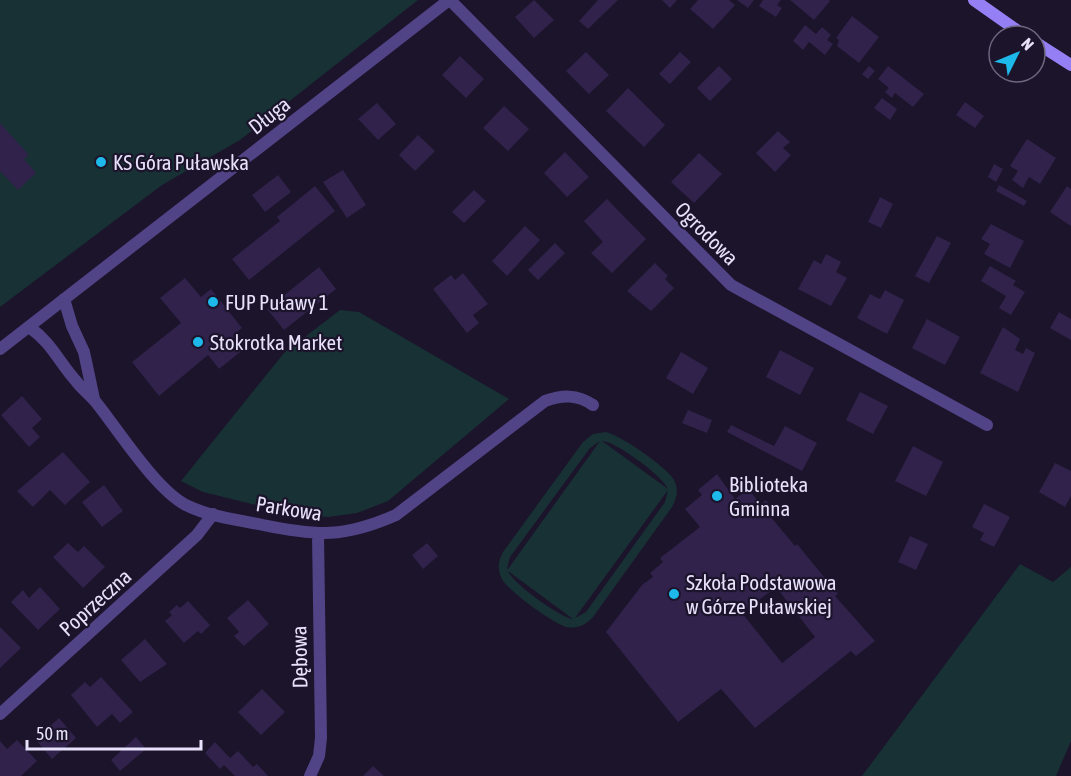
<svg xmlns="http://www.w3.org/2000/svg" width="1071" height="776" viewBox="0 0 1071 776" font-family="'Asap Condensed',sans-serif">
<rect width="100%" height="100%" fill="#1b142b"/>
<!-- green -->
<path fill="#183135" fill-rule="evenodd" d="M0 0H418L240 140 162 185 0 307Z
M340 310 359 312 509 399 388 501 357 513 328 517 293 514 203 492 181 481 284 353Z
M606 432C620 435 667 467 674 480 679 490 677 498 672 507L593 617C586 625 577 629 567 627 555 625 507 590 502 579 497 570 498 561 503 552L583 442 593 434ZM600 441 508 569H507L510 557 590 448ZM602 441C615 441 663 476 668 489ZM668 490 665 502 586 612 575 618ZM508 571 573 619C561 618 512 583 508 571Z
M1020 564 1053 582 1071 567V741L1056 776H862Z"/>
<!-- building -->
<path fill="#30224a" fill-rule="evenodd" d="M534 0 554 20 534 38 515 17Z
M598 0H618L588 29 579 21Z
M662 0H677L670 8Z
M698 0H729L735 5 713 29 690 9Z
M737 0H754L748 8Z
M763 0H781L777 5 782 8 776 17 759 6Z
M790 0H828L830 1 814 20Z
M852 16 879 37 859 63 837 46 839 40 836 38Z
M805 25 816 34 822 27 831 35 827 40 833 44 825 55 809 42 803 50 793 41Z
M586 52 609 75 589 94 566 71Z
M680 52 691 62 670 84 659 74Z
M460 56 484 79 466 98 442 75Z
M719 66 732 79 710 101 697 88Z
M869 66 875 71 868 79 862 74Z
M888 66 924 94 913 107 895 93 892 98 885 92 889 88 878 79Z
M628 88 665 125 644 147 606 111Z
M882 98 897 109 890 120 874 108Z
M965 102 984 116 975 128 956 115Z
M377 103 396 124 378 140 358 119Z
M504 106 529 129 508 151 483 128Z
M0 123 29 155 24 159 36 173 18 190 0 171Z
M778 131 790 142 783 148 791 155 775 172 756 153Z
M418 135 435 151 415 171 399 155Z
M1027 139 1056 158 1040 184 1029 177 1023 188 1012 180 1018 171 1010 166Z
M565 152 589 177 567 197 544 173Z
M699 153 722 174 694 203 671 182Z
M994 164 1003 169 996 182 988 177Z
M343 170 366 205 347 218 323 182Z
M278 175 291 192 265 212 252 195Z
M999 185 1027 201 1024 206 996 191Z
M315 186 335 211 249 280 232 259 280 221 277 217Z
M1067 186 1071 189V226L1050 212Z
M474 190 486 201 464 223 452 212Z
M880 197 893 204 881 228 868 222Z
M607 199 646 239 612 273 591 253 603 242 584 221Z
M991 224 1024 241 1010 268 984 254 990 244 981 239Z
M525 226 540 240 507 276 492 261Z
M937 236 951 243 929 283 915 276Z
M555 243 565 253 538 280 528 270Z
M826 254 841 262 836 272 847 278 831 306 798 289 814 260 821 264Z
M655 263 668 276 665 279 674 288 651 311 627 291Z
M990 266 1016 281 1013 285 1025 292 1011 315 999 308 1006 296 981 281Z
M319 267 336 289 284 330 267 309Z
M463 273 488 304 473 315 479 323 467 333 433 289 451 275 455 280Z
M185 278 201 297 211 289 242 328 233 335 244 349 219 369 208 355 159 396 132 362 181 323 160 298Z
M885 290 904 300 887 334 857 318 870 294 880 299Z
M1059 312 1071 319V340L1050 328Z
M927 319 960 337 945 365 912 348Z
M1003 327 1020 339 1015 350 1023 354 1026 348 1035 353 1018 392 980 373Z
M780 350 814 368 800 395 766 377Z
M681 352 708 368 693 394 666 378Z
M860 392 888 406 873 434 846 420Z
M22 396 42 419 32 428 40 437 29 447 1 415Z
M688 410 712 420 707 433 682 423Z
M731 425 774 446 785 426 817 443 802 471 727 432Z
M913 446 943 462 926 496 895 481Z
M63 452 90 482 65 505 50 490 33 507 17 491Z
M1055 463 1071 471V496L1065 507 1039 492Z
M717 474 735 499 748 489 761 504 766 500 775 512 770 516 795 546 797 544 838 594 835 596 875 641 856 656 851 651 755 728 721 689 678 722 606 632 642 585 653 577 650 573 663 562 660 558 700 527 685 509 702 495 698 490ZM776 587 815 637 782 663 742 613Z
M104 485 123 511 102 527 82 502Z
M984 504 1010 517 994 547 980 540 984 533 972 527Z
M910 536 928 544 916 570 898 562Z
M68 543 78 552 84 546 105 567 83 588 53 557Z
M427 543 438 556 423 569 412 555Z
M40 587 60 609 38 630 11 602 23 590 29 598Z
M248 600 269 624 244 646 234 636 239 632 227 618Z
M188 601 210 625 201 634 198 631 184 643 165 621 172 615 169 612 177 605 180 608Z
M0 627 21 648 0 668Z
M145 639 167 664 140 682 121 660Z
M101 677 133 712 120 723 112 714 97 727 71 695 85 682 90 687Z
M262 689 285 712 261 735 238 712Z
M59 718 76 738 52 759 35 739Z
M136 737 146 749 120 771 111 760Z
M17 740 37 761 21 776H0V741L7 749Z
M215 742 230 758 238 751 253 767 257 764 268 776H235L224 765 220 769 205 753Z
M373 766 384 776H363Z"/>
<g fill="none" stroke-linecap="round" stroke-linejoin="round">
<!-- street -->
<path stroke="#504386" stroke-width="12" d="M450 0 731 285 987 425
M64 299 72 326 84 352 94 399
M29 327C52 343 58 361 76 381 81 388 89 394 95 401 117 428 157 492 188 506 211 517 239 520 263 525 317 536 344 538 396 515L545 401C562 395 577 394 593 405
M0 349 449 0
M0 714 197 535 213 514
M310 776 319 756 321 738 318 535"/>
<!-- secondary -->
<path stroke="#9480f4" stroke-width="12" d="M974 0 1025 36
M1035 42 1071 65"/>
</g>
<!-- markers -->
<g fill="#1eb9eb" stroke="#1b142b" stroke-width="2">
<circle cx="101" cy="162" r="6"/>
<circle cx="213" cy="302" r="6"/>
<circle cx="198" cy="342" r="6"/>
<circle cx="717" cy="496" r="6"/>
<circle cx="674" cy="594" r="6"/>
</g>
<g text-anchor="middle" dominant-baseline="central" stroke-width="4.5" stroke-linejoin="round" paint-order="stroke">
<!-- street labels -->
<g font-size="21" fill="#e8e1fc" stroke="#1b142b">
<text transform="translate(269 115) rotate(-38)">Długa</text>
<text transform="translate(707 233) rotate(45)">Ogrodowa</text>
<text transform="translate(289 508) rotate(9)">Parkowa</text>
<text transform="translate(95 602) rotate(-42)">Poprzeczna</text>
<text transform="translate(299 657) rotate(-91)">Dębowa</text>
</g>
<!-- poi labels -->
<g font-size="21" fill="#e8e1fc" stroke="#1b142b" text-anchor="start">
<text x="113" y="162">KS Góra Puławska</text>
<text x="225" y="302">FUP Puławy 1</text>
<text x="210" y="342">Stokrotka Market</text>
<text x="729" y="484">Biblioteka<tspan x="729" dy="24">Gminna</tspan></text>
<text x="686" y="582">Szkoła Podstawowa<tspan x="686" dy="24">w Górze Puławskiej</tspan></text>
</g>
</g>
<!-- north arrow -->
<g transform="translate(1017 54) rotate(47)"><circle r="28" fill="#1b142b" stroke="#6d667f" stroke-width="1.5"/>
<path d="M0-4.5L10 22L0 15L-10 22Z" fill="#1eb9eb"/>
<text y="-9" font-size="16" font-weight="bold" text-anchor="middle" fill="#e8e1fc">N</text>
</g>
<!-- scale -->
<path d="M27 740v9h174v-9" fill="none" stroke="#e8e1fc" stroke-width="3"/>
<text x="36" y="740" font-size="18" fill="#e8e1fc" stroke="#1b142b" stroke-width="4.5" paint-order="stroke">50 m</text>
</svg>
